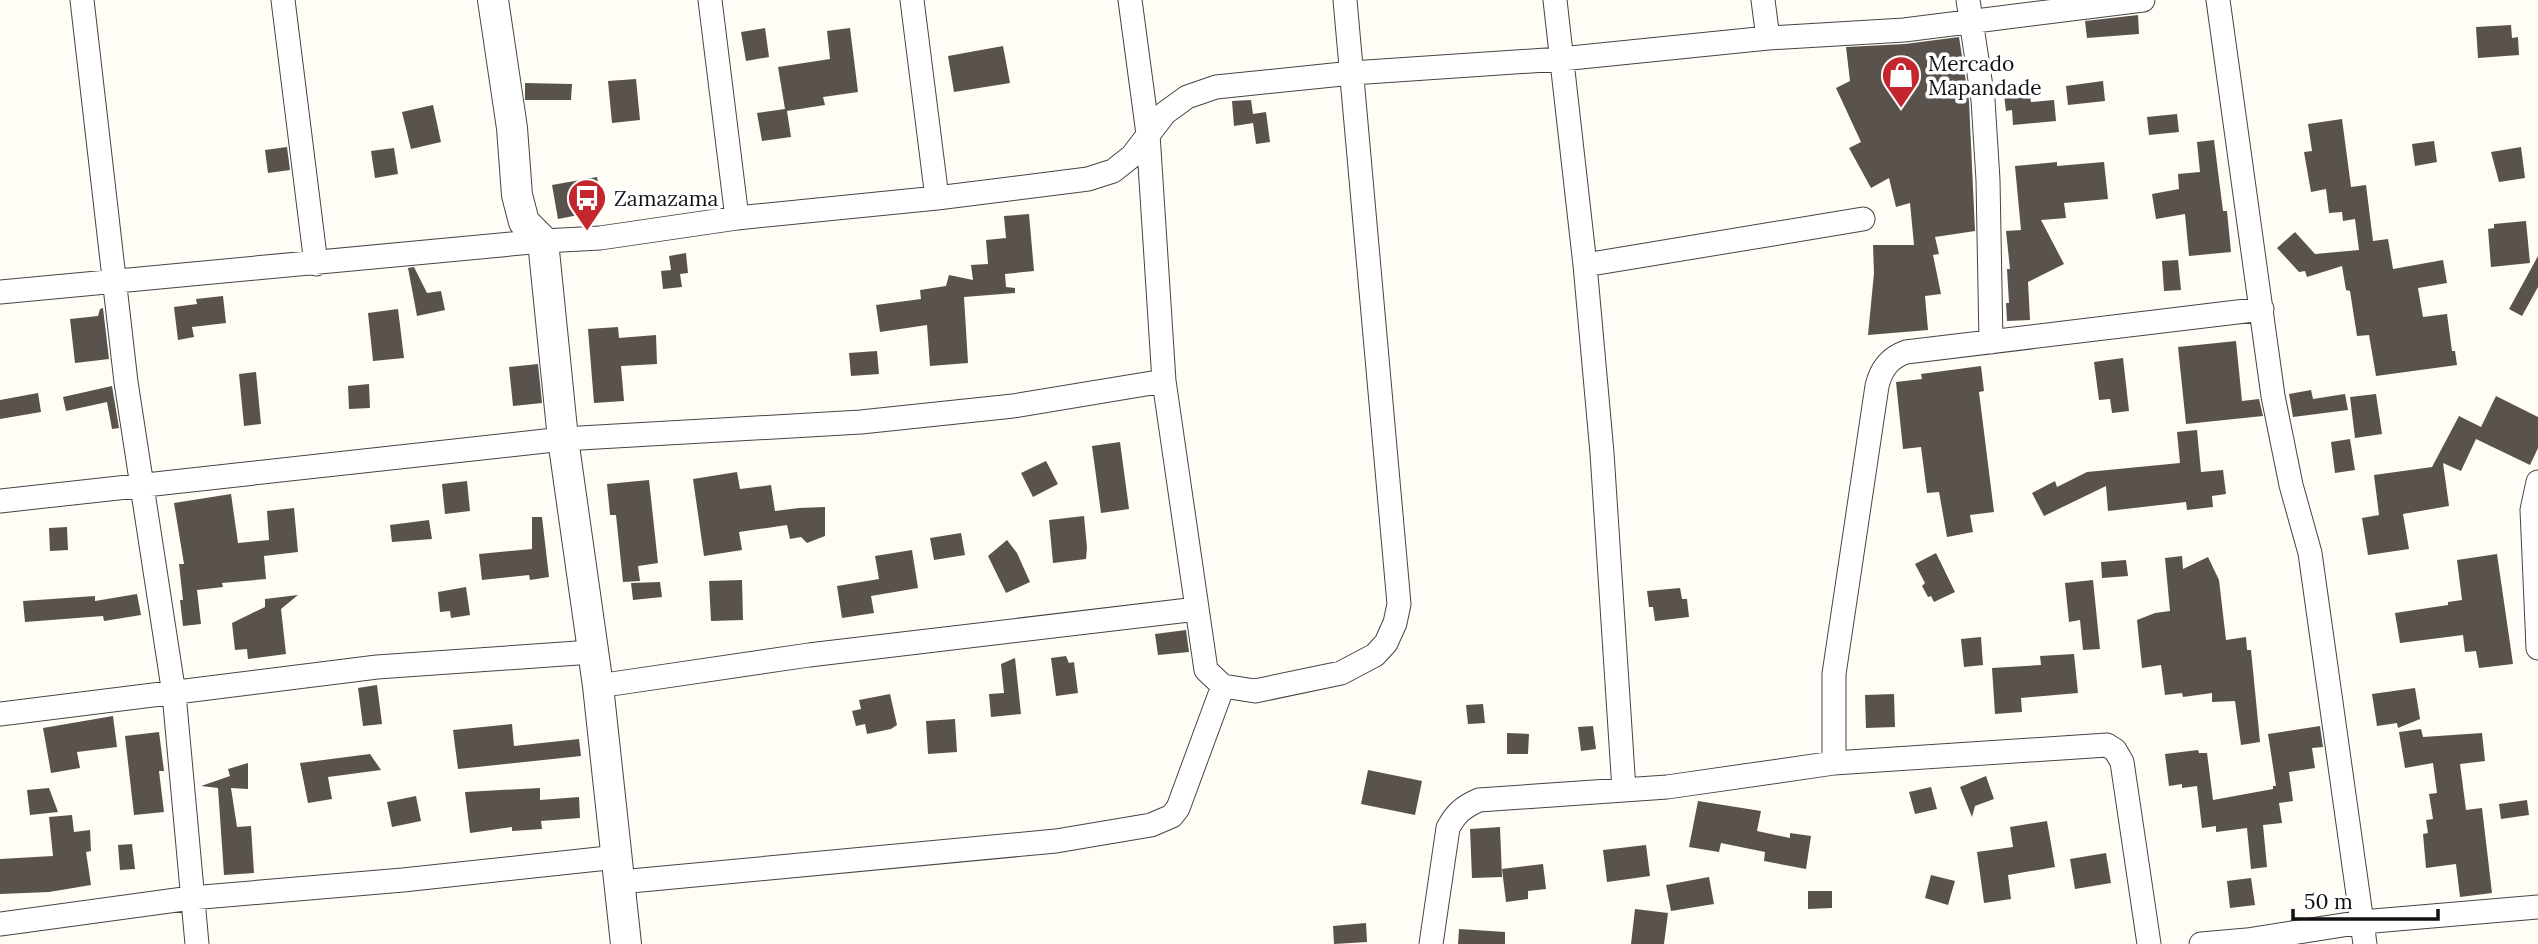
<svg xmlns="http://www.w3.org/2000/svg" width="2538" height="944" viewBox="0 0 2538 944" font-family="Lora,serif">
<rect width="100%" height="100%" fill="#fffdf5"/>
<!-- building -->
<path fill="#5a524d" d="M2138 15 2139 34 2087 38 2085 21Z
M2511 25 2512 38 2518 37 2519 55 2478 58 2476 27Z
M765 28 769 57 746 61 741 32Z
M850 28 858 92 823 97 825 105 787 111 791 137 762 141 757 113 785 109 778 67 830 59 827 31Z
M1959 37 1969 101 1975 231 1935 237 1939 254 1933 255 1941 294 1925 296 1928 330 1868 335 1874 273 1873 245H1914L1910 203 1896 207 1889 178 1871 188 1849 148 1861 142 1836 88 1850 81 1846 47 1905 44Z
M1003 46 1010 83 954 92 948 56Z
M636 79 640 120 612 123 608 81Z
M2103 81 2105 101 2068 105 2066 86Z
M525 83 572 84 571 100H525Z
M2029 91 2031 102 2054 100 2056 121 2013 125 2012 110 2006 111 2004 95Z
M1251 100 1253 114 1266 112 1270 142 1256 144 1253 123 1234 126 1232 101Z
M433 105 441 142 411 149 402 112Z
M2177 114 2179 132 2149 135 2147 117Z
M2342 119 2351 187 2366 185 2373 241 2388 239 2393 269 2443 260 2447 283 2418 288 2423 317 2447 314 2452 351H2455L2457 365 2376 376 2369 335 2357 336 2350 291 2346 290 2342 266 2307 277 2305 271 2299 272 2277 248 2295 232 2315 254 2359 250 2355 219 2343 221 2342 212 2329 213 2326 189 2311 192 2304 152 2312 151 2308 124Z
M2214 140 2223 211H2227L2231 252 2189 256 2185 214 2156 219 2152 194 2179 189 2178 174 2200 172 2197 142Z
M2434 141 2437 162 2415 166 2412 144Z
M287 147 290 170 268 173 265 150Z
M2521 147 2525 178 2499 182 2491 152Z
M394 148 398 174 375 178 371 151Z
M2057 162V166L2104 162 2108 199 2064 203 2066 218 2041 220 2064 264 2028 282 2030 320 2007 321 2006 303H2009L2007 269H2010L2006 231 2021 230 2015 166Z
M597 177 604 210 558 219 552 185Z
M1029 214 1034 271 1005 274 1006 287 1015 288V293L964 297 968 363 930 366 927 325 880 332 876 305 921 299 920 290 946 286 949 275 973 280 971 265 988 264 986 240 1006 238 1004 216Z
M2526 221 2530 263 2491 267 2488 229 2494 228V224Z
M686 253 688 273 680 274 682 287 663 289 661 271 671 270 669 256Z
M2538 256V287L2522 316 2509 309Z
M2178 260 2181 290 2164 291 2162 261Z
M414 267 427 293 441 291 445 310 417 316 408 268Z
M223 296 226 323 192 327 194 337 178 340 174 307 197 304 196 299Z
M103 308 109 359 75 363 70 319 98 316 100 309Z
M398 309 404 358 373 361 368 313Z
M618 327 619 338 656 335 657 364 621 366 624 401 594 403 588 329Z
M2236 341 2242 401 2259 399 2263 416 2186 424 2178 347Z
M877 351 879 374 851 376 849 353Z
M2123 358 2129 411 2112 413 2110 399 2099 400 2094 362Z
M538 364 542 403 513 406 509 367Z
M1981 366 1984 391 1979 392 1994 512 1970 515 1973 532 1947 537 1939 492 1927 493 1921 447 1903 449 1896 382 1922 379 1921 374Z
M256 372 261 424 244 426 239 374Z
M369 384 370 408 349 409 348 386Z
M112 386 119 428 112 429 107 402 66 411 63 397Z
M2311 390 2313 399 2345 394 2348 410 2293 417 2289 394Z
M38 393 41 412 0 419V400Z
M2376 394 2382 434 2355 438 2350 397Z
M2496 396 2538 417V448L2530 465 2476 439 2461 471 2443 463 2449 506 2403 514 2409 549 2368 555 2362 518 2379 515 2374 475 2432 467 2459 416 2481 427Z
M2197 430 2201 472 2223 470 2226 494 2212 496 2213 507 2187 510 2186 502 2108 511 2106 486 2044 516 2032 493 2055 481 2057 487 2087 472 2180 463 2177 432Z
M2350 439 2355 470 2335 473 2331 442Z
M1120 442 1129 509 1101 513 1092 446Z
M1046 461 1058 484 1033 497 1021 473Z
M737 472 740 489 771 485 775 511 799 508 825 507V536L807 543 801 537 790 539 787 525 739 532 742 550 704 556 693 479Z
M649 480 658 563 638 566 640 581 623 582 616 515H610L607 484Z
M467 481 470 511 445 514 442 484Z
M231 494 238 543 269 540 267 511 294 508 298 552 264 556 266 579 222 583 223 587 197 590 201 624 183 626 180 600H183L179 564H184L174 503Z
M1084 516 1087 548 1086 559 1053 563 1049 520Z
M532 517H542L549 577 530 580 529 575 482 580 479 554 532 549Z
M429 520 432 539 392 542 390 525Z
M67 527 68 550 50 551 49 528Z
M961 533 965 555 934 560 930 538Z
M1007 540 1017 553 1030 582 1006 593 988 556Z
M912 550 918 588 871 596 874 613 842 618 837 586 879 579 875 556Z
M1936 553 1955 592 1934 602 1931 596 1928 597 1922 586 1925 583 1915 564Z
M2497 554 2513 664 2479 668 2476 651 2465 652 2463 635 2400 643 2395 613 2448 605V602L2462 600 2457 560Z
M2182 556 2183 569 2208 557 2219 580 2226 640 2246 637 2247 650H2251L2260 742 2241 745 2235 701 2212 702V693L2183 697 2182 693 2165 695 2161 665 2142 668 2137 620 2155 613 2170 611 2165 558Z
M2126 560 2128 576 2102 578 2101 562Z
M742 580 743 620 711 621 709 581Z
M2093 580 2100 649 2083 650 2080 620 2069 622 2065 583Z
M660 582 662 597 633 600 631 583Z
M466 587 470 615 451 618 450 611 440 612 438 592Z
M1680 588 1682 599H1687L1689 617 1655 621 1653 607H1649L1647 591Z
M137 594 141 615 104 621 103 616 25 622 23 601 95 596V601Z
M298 595 281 609 286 654 248 659 247 649 235 650 232 623 265 607V599Z
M1186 630 1189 652 1158 655 1155 634Z
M1981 637 1983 665 1964 667 1961 639Z
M2074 654 2078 693 2021 698 2022 712 1995 714 1992 668 2041 665 2040 656Z
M1066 656 1069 663 1074 662 1078 693 1056 696 1051 658Z
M1015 658 1021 714 991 717 989 694 1004 693 1001 664Z
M377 685 382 724 363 726 358 688Z
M2415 688 2420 719 2398 728 2397 723 2377 726 2372 694Z
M890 694 897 725 891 729 867 734 865 724 856 726 852 711 861 709 859 700Z
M1894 694 1895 727 1866 728 1865 695Z
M1483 704 1485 723 1468 724 1466 705Z
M113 716 117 747 77 752 80 768 51 773 43 728Z
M955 719 957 752 928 754 926 721Z
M512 724 514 746 579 739 581 756 458 769 453 730Z
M1593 726 1596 749 1581 751 1578 727Z
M2320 726 2323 747 2312 748 2315 768 2289 772 2293 801 2279 803 2282 823 2263 825 2267 867 2251 869 2247 828 2216 832V826L2202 828 2197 786 2182 788V784L2169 786 2165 754 2198 750 2199 753H2207L2213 800 2273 789V786H2276L2268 734Z
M2421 729 2423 737 2482 733 2485 761 2460 764 2466 810 2482 808 2492 893 2460 897 2456 864 2426 868 2423 834 2428 833 2426 820 2433 819 2429 794 2437 793 2433 763 2405 768 2399 732Z
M159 732 164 771H159L164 812 134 815 125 736Z
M1507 733 1529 734 1528 754H1507Z
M370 754 381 770 328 777 332 799 308 803 300 763Z
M248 763V789L231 788 237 827 251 826 254 873 224 875 218 788 201 786 230 776 228 769Z
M1368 770 1422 781 1415 815 1361 804Z
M1986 776 1994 799 1975 806 1972 817 1960 787Z
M1931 787 1937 809 1915 814 1909 792Z
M49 788 58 812 30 815 27 790Z
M540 788V800L579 797 580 818 541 821 542 829 512 831V827L470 833 465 792Z
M416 796 421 821 392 827 387 802Z
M2527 800 2529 815 2501 819 2499 804Z
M1698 801 1761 811 1757 831 1790 838V833L1811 836 1806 869 1764 861 1765 852 1721 843 1719 852 1689 847Z
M72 815 74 832 90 830 91 851 86 852 91 885 49 892 0 894V859L53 856 49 817Z
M2047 821 2055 867 2008 875 2011 899 1984 903 1977 852 2013 847 2010 827Z
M1500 827 1502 877 1472 878 1470 829Z
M132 844 135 869 120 870 118 845Z
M1646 845 1650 876 1607 882 1603 850Z
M2106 853 2111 883 2075 889 2070 859Z
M1543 864 1546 889 1528 891V899L1506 902 1502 869Z
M1931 875 1955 881 1948 905 1925 898Z
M1709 877 1714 904 1671 911 1666 885Z
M2251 878 2255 905 2230 908 2227 881Z
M1808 891H1832V908L1808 909Z
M1635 909 1668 913 1664 944H1631Z
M1366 923 1367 942 1334 944 1333 926Z
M1459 929 1505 932V944H1458Z"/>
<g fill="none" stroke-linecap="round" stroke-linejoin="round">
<!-- minor casing -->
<g stroke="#444" stroke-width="25">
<path id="minor" d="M82 0 126 382 174 694 197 944
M283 0 316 264
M710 0 737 218
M912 0 937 198
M1130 0 1148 134 1164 381 1206 670 1223 686 1255 691 1341 673 1375 655 1386 643 1395 623 1399 604 1345 0
M1555 0 1585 265 1602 453 1624 790
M1763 0 1768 38
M1968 0 1983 100 1988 180 1991 342
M2218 0 2273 396 2291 485 2310 553 2365 944
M1585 265 1863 219
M0 292 543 241 600 238 737 218 937 198 1088 179 1113 171 1132 156 1165 113 1187 97 1216 87 1352 73 1561 59 1768 38 1904 30 2143 0
M2538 482 2532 510 2538 648
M0 501 563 439 861 422 1013 406 1164 381
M598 686 809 655 1197 609
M0 714 377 667 592 652
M1834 763V674L1877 386C1881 369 1889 358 1906 352L2262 309
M620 882 1056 841 1151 825 1172 816 1178 808 1223 686
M0 924 191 898 403 880 617 857
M1431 944 1448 828C1456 813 1463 807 1479 800L1667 787 1834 763 2107 745 2115 750 2122 762 2149 944
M2201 944 2247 940 2362 922 2538 907"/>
</g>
<!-- tertiary casing -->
<g stroke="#444" stroke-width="32">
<path id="tertiary" d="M493 0 512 128 517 195 524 222 543 241 563 439 598 686 626 944"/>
</g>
<!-- minor -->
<use href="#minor" stroke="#fff" stroke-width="23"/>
<!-- tertiary -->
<use href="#tertiary" stroke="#fff" stroke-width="30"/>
</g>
<!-- icons -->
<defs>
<g id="shop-pin" transform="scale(2.0125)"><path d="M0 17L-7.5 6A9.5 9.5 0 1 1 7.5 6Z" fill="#c4262e" stroke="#fff"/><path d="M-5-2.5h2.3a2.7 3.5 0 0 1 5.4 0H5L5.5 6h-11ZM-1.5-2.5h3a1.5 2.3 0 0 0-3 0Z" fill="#fff"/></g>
<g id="bus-pin" transform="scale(2.0125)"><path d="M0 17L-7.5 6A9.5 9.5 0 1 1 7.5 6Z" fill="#c4262e" stroke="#fff"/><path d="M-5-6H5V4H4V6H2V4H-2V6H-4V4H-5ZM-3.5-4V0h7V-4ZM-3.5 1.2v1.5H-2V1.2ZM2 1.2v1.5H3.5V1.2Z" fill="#fff"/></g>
</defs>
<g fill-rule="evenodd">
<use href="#shop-pin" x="1901" y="75"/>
<use href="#bus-pin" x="587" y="198"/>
</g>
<g text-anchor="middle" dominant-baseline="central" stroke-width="7" stroke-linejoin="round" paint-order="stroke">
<!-- poi labels -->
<g font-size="21" fill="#111" stroke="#fff" text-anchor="start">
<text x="1928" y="63">Mercado<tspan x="1928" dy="24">Mapandade</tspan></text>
<text x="614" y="198">Zamazama</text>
</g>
</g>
<!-- scale -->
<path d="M2293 909v10h145v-10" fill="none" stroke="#111111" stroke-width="3.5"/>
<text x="2304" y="909" font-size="21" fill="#111111" stroke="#ffffff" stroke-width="5" paint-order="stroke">50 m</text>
</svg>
